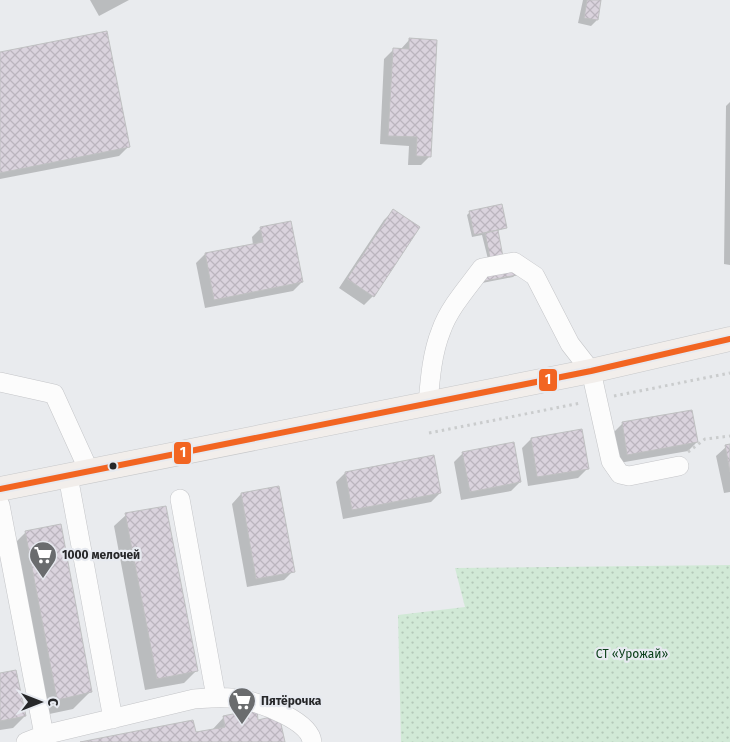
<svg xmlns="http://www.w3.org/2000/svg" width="730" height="742" viewBox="0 0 730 742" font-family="'Fira Sans',sans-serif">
<defs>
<pattern id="garden-dots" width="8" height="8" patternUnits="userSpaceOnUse" patternTransform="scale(1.25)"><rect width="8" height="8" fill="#d1e9d6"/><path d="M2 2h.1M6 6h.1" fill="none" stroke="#b3c8b8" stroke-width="1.8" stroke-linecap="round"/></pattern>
<pattern id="building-cross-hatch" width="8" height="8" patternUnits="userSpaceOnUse" patternTransform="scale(1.25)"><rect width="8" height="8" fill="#dad3dd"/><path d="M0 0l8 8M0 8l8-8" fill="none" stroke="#bbb5be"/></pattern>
</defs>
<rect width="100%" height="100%" fill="#e9ebee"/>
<!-- garden -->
<path fill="url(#garden-dots)" d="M730 565V742H401L398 615 465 607 455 568Z"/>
<!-- shadow -->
<path fill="#0003" d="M90 0H129L99 16Z
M583 0H600L597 20 591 26 578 23Z
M410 39 430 156 421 165H408L409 146 380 144 384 59 393 50H400Z
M0 54 128 147 119 156 0 179Z
M730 102V265L724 264 726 106Z
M393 211 373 296 364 305 339 288 384 220Z
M470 212 505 228 497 231 502 258 516 274 513 277 482 283 488 259 482 235 472 237 467 215Z
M261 228 302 282 293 291 205 308 196 263 205 254 253 245 252 237Z
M622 424 697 442 688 451 619 463 613 433Z
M531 439 587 469 578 478 528 486 522 448Z
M730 446V492L724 493 716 456 726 447Z
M463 453 520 482 511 491 461 500 454 462Z
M433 456 440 493 431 502 343 519 336 482 345 473Z
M278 488 293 571 284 580 247 587 232 504 241 494Z
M126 515 196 671 184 683 145 690 114 526Z
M26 532 90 692 73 709 40 716 9 549Z
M0 674 25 716 13 728 0 730Z
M224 717 257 721 283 742H87L195 734 212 730Z"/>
<!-- building -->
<path fill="url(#building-cross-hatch)" stroke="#bfc0c1" d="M587 0H601L598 20 584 18Z
M107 31 130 147 0 173V52Z
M409 38 437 40 431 157 416 156 417 137 388 136 393 48 409 49Z
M502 204 507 228 474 235 469 211Z
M393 209 420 227 374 297 347 279Z
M291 221 303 282 214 300 205 253 263 242 260 227Z
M498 230 503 257 517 275 485 281 480 260 490 258 485 233Z
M692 410 698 442 627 455 622 422Z
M582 429 589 469 537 477 531 438Z
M514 442 521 482 470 492 462 452Z
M730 444V472L725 445Z
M434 455 441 493 352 510 345 472Z
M279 486 295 572 256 579 241 493Z
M166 506 198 671 157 679 125 513Z
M61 524 92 692 57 700 25 531Z
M16 670 26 716 0 721V673Z
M257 709 258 720 279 715 285 742H80L193 720 196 732 225 727 223 716Z"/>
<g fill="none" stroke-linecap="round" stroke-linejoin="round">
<!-- minor casing -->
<g stroke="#c4c5c8" stroke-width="20">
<path id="minor" d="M0 382 54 394 89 471
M428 404C430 380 432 353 441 331 449 308 468 287 482 268L514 262 535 276 570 344 591 371 611 461 620 474 629 476 679 466
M68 476 113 719
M180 499 216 697
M0 505 44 735 26 742
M44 735 194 699C211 698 228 696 245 700 263 704 310 721 312 742"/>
</g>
<!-- major casing -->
<g stroke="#c7c8ca" stroke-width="25">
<path id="major" d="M0 489 591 371 730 339"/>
</g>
<!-- path -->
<path stroke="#cacccd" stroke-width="3" stroke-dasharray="2.5 4" stroke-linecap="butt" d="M614 396 730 373
M429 433 581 403
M688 452 705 439 730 436"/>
<!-- minor -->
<use href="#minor" stroke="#fcfcfc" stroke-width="19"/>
<!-- major -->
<use href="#major" stroke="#f2eeeb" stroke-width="24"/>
<!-- bus-1 casing -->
<g stroke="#e7eaf0" stroke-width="10">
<path id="bus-1" d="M0 489 591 371 730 339"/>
</g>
<!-- bus-1 -->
<use href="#bus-1" stroke="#f26522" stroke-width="6"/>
</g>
<!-- icons -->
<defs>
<g id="supermarket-pin" transform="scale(1.4375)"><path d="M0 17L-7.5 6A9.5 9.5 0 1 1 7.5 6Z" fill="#6a6c6e" stroke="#e7eaf0"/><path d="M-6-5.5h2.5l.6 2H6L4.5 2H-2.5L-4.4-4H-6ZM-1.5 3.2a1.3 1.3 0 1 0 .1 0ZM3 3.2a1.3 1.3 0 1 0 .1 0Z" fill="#fff"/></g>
</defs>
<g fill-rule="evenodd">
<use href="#supermarket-pin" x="43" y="555"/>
<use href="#supermarket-pin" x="242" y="701"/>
</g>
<!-- markers -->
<circle fill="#262729" stroke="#e7eaf0" stroke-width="2" cx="113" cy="466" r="4.5"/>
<g text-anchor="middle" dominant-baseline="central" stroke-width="4.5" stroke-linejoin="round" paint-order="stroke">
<!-- poi labels -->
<g font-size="12" font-weight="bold" fill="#262729" stroke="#e7eaf0" text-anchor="start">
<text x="62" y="555">1000 мелочей</text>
<text x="261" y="701">Пятёрочка</text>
</g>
<!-- park labels -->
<g font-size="12" fill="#0c411b" stroke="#e7eaf0">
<text x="632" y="654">СТ «Урожай»</text>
</g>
</g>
<g stroke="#e7eaf0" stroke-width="2">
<rect x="538" y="368" width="20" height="24" rx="5" fill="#f26522"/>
<rect x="173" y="441" width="19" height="24" rx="5" fill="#f26522"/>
</g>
<g font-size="14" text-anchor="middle" font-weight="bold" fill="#fff">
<text x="548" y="384">1</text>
<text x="183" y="457">1</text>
</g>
<!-- north arrow -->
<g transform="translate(40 702) rotate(90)" stroke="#e7eaf0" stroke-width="4" paint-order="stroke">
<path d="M0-4L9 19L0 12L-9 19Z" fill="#262729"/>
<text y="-8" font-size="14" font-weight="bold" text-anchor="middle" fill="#262729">С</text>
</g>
</svg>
